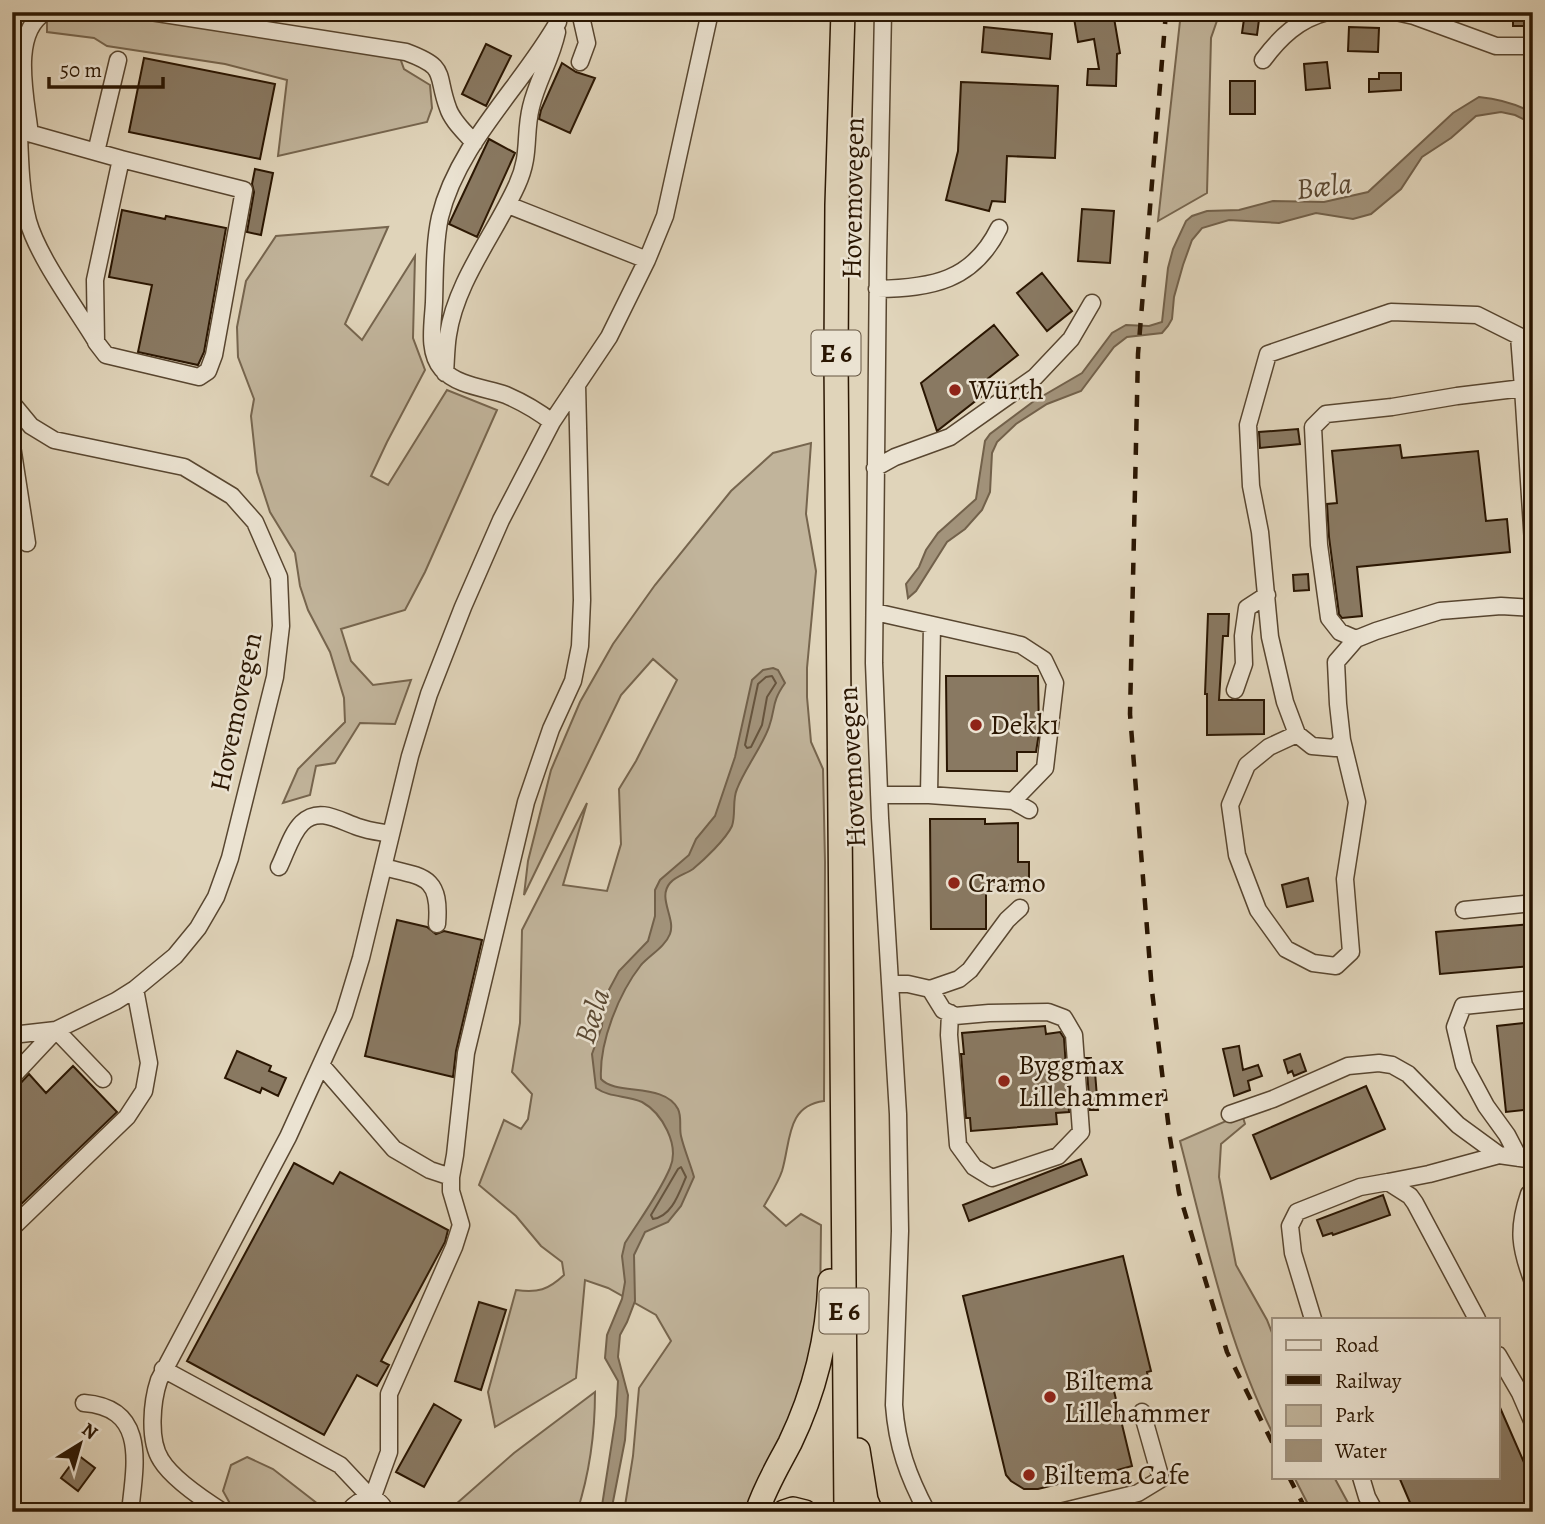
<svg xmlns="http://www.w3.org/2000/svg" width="1545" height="1524" viewBox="0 0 1545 1524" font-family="Alegreya,serif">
<rect width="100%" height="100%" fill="#e0d4ba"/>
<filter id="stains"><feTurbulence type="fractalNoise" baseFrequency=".00286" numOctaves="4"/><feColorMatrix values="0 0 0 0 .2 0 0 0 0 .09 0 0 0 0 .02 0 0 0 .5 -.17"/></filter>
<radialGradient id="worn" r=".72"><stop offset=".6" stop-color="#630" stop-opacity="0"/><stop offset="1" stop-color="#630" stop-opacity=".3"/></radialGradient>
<!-- green -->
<path fill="#c1b49b" stroke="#76654e" stroke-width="2" d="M79 12H103L196 25 400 58 404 69 430 85 432 108 427 122 278 156 287 80 225 64 107 46 94 38 47 32V20L61 14Z
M1181 12H1220L1211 38 1207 193 1158 221Z
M388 227 345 324 362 340 415 256 413 338 425 370 387 442 371 476 388 485 447 390 497 410 425 572 405 610 341 629 351 661 373 685 411 680 395 724 360 723 335 763 316 766 310 795 283 803 298 769 345 722 344 698 330 652 308 610 300 586 295 553 270 512 257 472 251 416 254 399 238 357 237 327 246 281 276 236Z
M811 443 806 514 816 571 807 668V697L811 742 823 769 825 862 824 1101C786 1106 791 1141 782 1171 778 1183 770 1195 764 1206L786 1226 801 1214 821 1225 820 1310 816 1356 750 1512H624L633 1456 639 1388 671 1341 656 1315 608 1288 585 1280 576 1378 495 1427 488 1392 516 1290C538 1293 548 1290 564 1275L562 1262 541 1246 516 1216 479 1185 504 1120 521 1129 528 1119 532 1094 512 1072 520 1023 522 930 587 803 563 885 607 891 621 844 619 789 636 761 677 680 653 659 621 695 524 895 528 861 551 770 580 702 613 644 655 585 731 491 773 453Z
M1242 1114 1245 1124 1221 1144 1219 1177 1236 1265 1267 1320 1274 1338V1436C1227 1343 1206 1241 1180 1141Z
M595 1392C595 1433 590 1472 577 1512H447L514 1453Z
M247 1457 273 1469 318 1504 314 1512H238L233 1509 223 1491 231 1465Z
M1294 1477H1334L1353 1512H1312Z"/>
<!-- water -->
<path fill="#a2937b" stroke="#72614b" stroke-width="2" d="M1479 97C1499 99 1515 103 1533 113V124L1515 115 1501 112 1476 116 1451 138 1422 157 1401 189 1371 214 1353 219 1316 213 1279 223 1229 220 1202 228 1192 240 1183 265 1174 297 1172 319 1168 326 1162 333 1127 337 1114 347 1081 391 1047 404 1016 424 997 442 992 453 990 492 982 510 965 529 947 542 916 591 908 598 906 584 919 567 926 550 938 533 976 499 985 441 990 434 1034 401 1082 373 1112 333 1126 325 1149 326 1162 322 1168 268 1173 249 1186 221 1192 216 1207 211 1239 210 1273 201 1324 202 1368 192 1453 113Z
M773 668 778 670 785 683C771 703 776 707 769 727 761 749 745 768 737 789 732 800 736 814 732 826 726 839 704 860 693 869 686 874 676 876 670 883 657 898 676 918 670 934 665 947 650 955 641 965 619 993 599 1042 601 1079 616 1096 664 1082 678 1109 682 1117 679 1127 681 1136 684 1149 690 1163 694 1177L681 1206 668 1222 645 1232 634 1255 635 1301 627 1322 620 1335 618 1357 628 1395 625 1440 611 1512H601L616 1416 618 1381 605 1358 607 1335 622 1299 625 1282 622 1256 625 1243C640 1219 659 1194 670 1168 680 1145 662 1113 642 1102 627 1095 610 1098 596 1088L592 1054 602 1026 604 999 619 971 648 941 655 916V890L660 880 689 855 696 839 715 816 735 757 752 680 763 670Z"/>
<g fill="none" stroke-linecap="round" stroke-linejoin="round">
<!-- shore -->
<path stroke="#66543e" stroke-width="2" d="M772 676 776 683 767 697 762 725 751 747 747 748 745 745 758 684 766 677Z
M681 1167 686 1177C679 1193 672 1216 653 1219L651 1215 678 1169Z"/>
</g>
<!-- building -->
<path fill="#897962" stroke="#2a1602" stroke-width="2" d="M1073 12H1113L1120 53 1117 54 1116 86 1087 85 1088 69H1099L1094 39 1078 42Z
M1245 12H1260L1257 35 1242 33Z
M1513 12H1533V26H1513Z
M984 27 1052 34 1050 59 982 52Z
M1349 27 1379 28 1378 52 1348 51Z
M486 44 511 56 486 106 462 94Z
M144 58 275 84 260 159 129 132Z
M1327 62 1330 88 1306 90 1304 64Z
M562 63 576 72 595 78 570 133 539 119 541 110Z
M1379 73H1401V90L1369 92V79H1379Z
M1230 81H1255V114H1230Z
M961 82 1058 86 1055 158 1007 156 1005 202 992 201 989 211 946 200 958 151Z
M489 139 515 153 477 237 449 224Z
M255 169 273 173 261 235 247 232 254 192 252 184Z
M1082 209 1114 211 1110 263 1078 261Z
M122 210 165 219 166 216 226 228 204 352 198 365 138 352 152 285 109 277Z
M1042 273 1072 311 1047 331 1017 293Z
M994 325 1018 355 981 384 987 392 937 431 921 383Z
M1298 429 1300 444 1260 448 1259 432Z
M1400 445 1402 458 1478 451 1486 521 1507 519 1510 552 1357 567 1362 616 1342 618 1339 614 1329 537 1327 504 1337 503 1332 451Z
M1308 574 1309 590 1294 591 1293 575Z
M1208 614H1229L1228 636H1223L1219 700H1264V734L1207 735V694H1205Z
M946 676H1038L1039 733 1036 752H1017V771H947Z
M930 819H985V824L1018 823V862H1029V885H986V929H931Z
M1308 878 1313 901 1287 907 1282 885Z
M397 920 427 927 436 934 444 931 482 940 456 1051 453 1077 365 1056Z
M1533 924V966L1440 974 1436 932Z
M1533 1022V1109L1506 1112 1497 1026Z
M1045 1026 1046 1034 1060 1032 1064 1038 1069 1112 1056 1113 1057 1124 971 1131 970 1118H966L961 1054H964L962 1033Z
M1239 1046 1243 1070 1258 1065 1262 1076 1248 1081 1250 1090 1234 1096 1223 1049Z
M237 1051 271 1066 269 1071 286 1078 278 1096 262 1088 260 1093 225 1078Z
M1300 1054 1306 1071 1294 1076 1292 1071 1288 1073 1284 1060Z
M1086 1058H1091L1093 1072H1095L1098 1110H1090Z
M73 1066 117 1112 12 1213V1088L19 1085 29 1074 46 1093Z
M1366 1086 1385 1129 1271 1179 1253 1135Z
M1081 1159 1087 1175 969 1221 963 1205Z
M294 1163 333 1184 340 1172 448 1230 445 1242 381 1361 389 1365 377 1386 357 1375 324 1435 187 1361Z
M1383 1195 1390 1215 1333 1235 1332 1233 1323 1236 1317 1220Z
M1123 1256 1151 1371 1147 1372 1148 1378 1113 1387 1132 1466 1110 1472 1106 1479 1100 1482H1093L1086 1477 1038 1489H1024L1011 1481 1006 1475 963 1296Z
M479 1302 506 1310 481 1390 455 1381Z
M1498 1403 1533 1483V1512H1414L1399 1477H1498Z
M434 1404 461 1420 424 1487 396 1472Z
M78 1455 95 1468 78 1491 61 1478Z"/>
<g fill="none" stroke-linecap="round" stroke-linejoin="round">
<!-- minor casing -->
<g stroke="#584630" stroke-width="19">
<path id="minor" d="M151 12 406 52C449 68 435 73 448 108 452 121 466 133 474 143
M883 12 878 259 874 663 880 818 898 1114 900 1231 894 1405C897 1446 908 1476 927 1512
M1396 12 1414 16 1496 46H1533
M1263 60C1280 37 1299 19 1327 12
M580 62 587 43 580 12
M12 124 19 134 25 132 29 127C25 94 11 31 46 12
M25 132 121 159 95 280 96 342 106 355 199 377 208 371 214 355 244 190 121 159
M19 134C20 163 21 194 28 221 38 257 76 308 96 341
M96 152 118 60
M508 205 647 260
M877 289C932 288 973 281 999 228
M445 373C446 360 446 347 448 335 456 281 495 234 517 185 531 155 524 135 531 107 537 81 551 60 557 32
M1523 388 1519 336 1477 315 1391 312 1268 354 1248 425 1251 486 1260 532 1270 637 1285 702 1297 734 1312 746 1335 748 1342 740 1338 704 1336 662 1356 639 1376 631 1440 611 1501 606 1533 608
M12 403 31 426 54 440 184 467 232 496 255 522 279 577 281 626 275 677 230 858 216 897 198 928 175 956 135 989 116 1001 56 1030 12 1035
M552 422C538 411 522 402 506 395 486 388 457 386 442 369 427 352 433 324 434 302 435 275 434 244 440 217 458 143 522 86 558 22
M12 446 27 543
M875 468 895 457 950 437 1035 377 1071 339 1092 303
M875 612 1021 645 1044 660 1055 683 1045 768 1013 801
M1356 639 1340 632 1329 618 1319 545 1313 427 1326 414 1392 407 1457 396 1523 388 1533 543
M1235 690 1244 664 1243 636 1247 608 1267 595
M1297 734 1269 747 1247 765 1230 805 1237 855 1258 910 1286 949 1313 963 1336 966 1351 952 1345 879 1357 802 1342 740
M879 795H929L1013 801 1029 810
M929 795 932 625
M279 867C286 853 291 834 302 823 319 806 340 821 358 827 369 831 380 832 391 834
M383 867C423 877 441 875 437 924
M1464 910 1533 903
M891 984H908L930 989 943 1010 955 1016 989 1013 1048 1012 1064 1018 1074 1035 1081 1132 1058 1156 992 1178 974 1167 958 1145 949 1035 950 1013
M930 989 959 979 970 970 1007 920 1020 908
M56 1030 103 1079
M322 1066 394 1149 430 1170 451 1177
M12 1077 56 1030
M1230 1114 1273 1099 1348 1066 1379 1063 1392 1065 1408 1074 1458 1125 1499 1155 1533 1160
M1519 1158 1507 1135 1486 1106 1464 1065 1455 1027 1463 1006 1533 999
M1388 1182 1429 1174 1499 1155
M1533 1193 1529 1194C1517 1229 1520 1248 1533 1282
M13 1227 127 1117 144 1091 149 1063 135 989
M1313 1319 1293 1253 1290 1226 1297 1212 1360 1187 1388 1182 1410 1196 1415 1203 1477 1319
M1498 1355 1520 1393 1533 1423
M163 1369 340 1465 372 1499 389 1452V1394L454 1247 461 1225 451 1191V1177L455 1155 466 1053 526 802 551 729 573 681 580 646 582 600 577 384
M84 1403C148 1408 135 1465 130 1512
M1361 1477 1367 1497 1375 1512
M223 1512C204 1500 172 1478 161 1460 148 1440 152 1401 159 1380L288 1137 344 1014 361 958 410 756 429 694 463 607 501 520 552 422 609 337 647 260 665 216 710 12
M348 1512C360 1497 377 1492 386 1512
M1060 1512 1138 1493 1161 1479 1142 1412"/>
</g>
<!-- highway casing -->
<g stroke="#2a1602" stroke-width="26">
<path id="highway" d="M843 12 837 205 836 359 846 1512
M858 1450 866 1500 871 1512
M757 1512C765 1487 778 1466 790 1443 815 1391 828 1338 830 1281
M784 1512 793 1509 805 1512"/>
</g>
<!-- minor -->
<use href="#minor" stroke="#ebe3d2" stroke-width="16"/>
<!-- highway -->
<use href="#highway" stroke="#e0d4ba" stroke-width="23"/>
<!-- rail -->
<path stroke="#2a1602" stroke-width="4.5" stroke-dasharray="12 12" stroke-linecap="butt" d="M1166 12 1138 354 1130 714 1152 991 1170 1138 1179 1193 1227 1352 1274 1446
M1289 1477 1307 1512"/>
</g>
<!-- markers -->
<g fill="#8f2418" stroke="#ebe3d2" stroke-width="2.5">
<circle cx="955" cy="390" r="7"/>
<circle cx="976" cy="725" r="7"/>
<circle cx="954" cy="883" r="7"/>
<circle cx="1004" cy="1081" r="7"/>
<circle cx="1050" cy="1397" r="7"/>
<circle cx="1029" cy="1475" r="7"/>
</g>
<g text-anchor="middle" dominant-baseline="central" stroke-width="5" stroke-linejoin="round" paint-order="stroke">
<!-- shield labels -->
<g fill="#ebe3d2" stroke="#645440" stroke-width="2">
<rect x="811.5" y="330.5" width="49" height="45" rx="5"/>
<rect x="819.5" y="1288.5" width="49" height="45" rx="5"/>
</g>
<g font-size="26" font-weight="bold" fill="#2a1602">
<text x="836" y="353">E 6</text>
<text x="844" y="1311">E 6</text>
</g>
<!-- street labels -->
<g font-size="28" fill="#2a1602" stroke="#ebe3d2">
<text transform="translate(853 198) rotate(-89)">Hovemovegen</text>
<text transform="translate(236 712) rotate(-78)">Hovemovegen</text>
<text transform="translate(852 767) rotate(-93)">Hovemovegen</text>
</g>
<!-- poi labels -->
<g font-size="28" fill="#2a1602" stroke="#ebe3d2" text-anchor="start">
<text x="969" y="390">Würth</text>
<text x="990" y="725">Dekk1</text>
<text x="968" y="883">Cramo</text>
<text x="1018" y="1065">Byggmax<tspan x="1018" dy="32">Lillehammer</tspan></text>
<text x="1064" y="1381">Biltema<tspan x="1064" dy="32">Lillehammer</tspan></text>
<text x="1043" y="1475">Biltema Cafe</text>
</g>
<!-- water labels -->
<g font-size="30" font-style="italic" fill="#5a4832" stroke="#ebe3d2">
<text transform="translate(1324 186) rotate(-7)">Bæla</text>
<text transform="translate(592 1016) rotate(-72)">Bæla</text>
</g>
</g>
<!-- margin -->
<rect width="1545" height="1524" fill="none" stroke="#e0d4ba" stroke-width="42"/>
<rect x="14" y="14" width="1517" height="1496" fill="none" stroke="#2a1602" stroke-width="3.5"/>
<rect x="21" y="21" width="1503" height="1482" fill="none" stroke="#2a1602" stroke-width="2"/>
<!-- legend -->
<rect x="1272" y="1318" width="228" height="161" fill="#ebe3d2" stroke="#9e917f" stroke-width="2"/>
<rect x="1286" y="1340" width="35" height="10" fill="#ebe3d2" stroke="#9e917f" stroke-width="2"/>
<text x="1335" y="1352" font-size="21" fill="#2a1602">Road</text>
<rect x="1286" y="1375" width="35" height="10" fill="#2a1602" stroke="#9e917f" stroke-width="2"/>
<text x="1335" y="1388" font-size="21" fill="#2a1602">Railway</text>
<rect x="1286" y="1405" width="35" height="21" fill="#c1b49b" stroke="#9e917f" stroke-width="2"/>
<text x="1335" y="1422" font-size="21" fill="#2a1602">Park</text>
<rect x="1286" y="1440" width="35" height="21" fill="#a2937b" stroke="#9e917f" stroke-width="2"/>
<text x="1335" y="1458" font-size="21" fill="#2a1602">Water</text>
<!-- north arrow -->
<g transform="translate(80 1444) rotate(37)" stroke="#ebe3d2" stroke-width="5" paint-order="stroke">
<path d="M0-5L12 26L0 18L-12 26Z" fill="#2a1602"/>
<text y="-10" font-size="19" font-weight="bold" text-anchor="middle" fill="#2a1602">N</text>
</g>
<!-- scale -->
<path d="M49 77v10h114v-10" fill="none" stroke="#2a1602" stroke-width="3.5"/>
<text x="60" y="77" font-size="21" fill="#2a1602" stroke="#ebe3d2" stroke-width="5" paint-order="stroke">50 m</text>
<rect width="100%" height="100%" filter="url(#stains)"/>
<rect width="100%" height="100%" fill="url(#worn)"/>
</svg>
